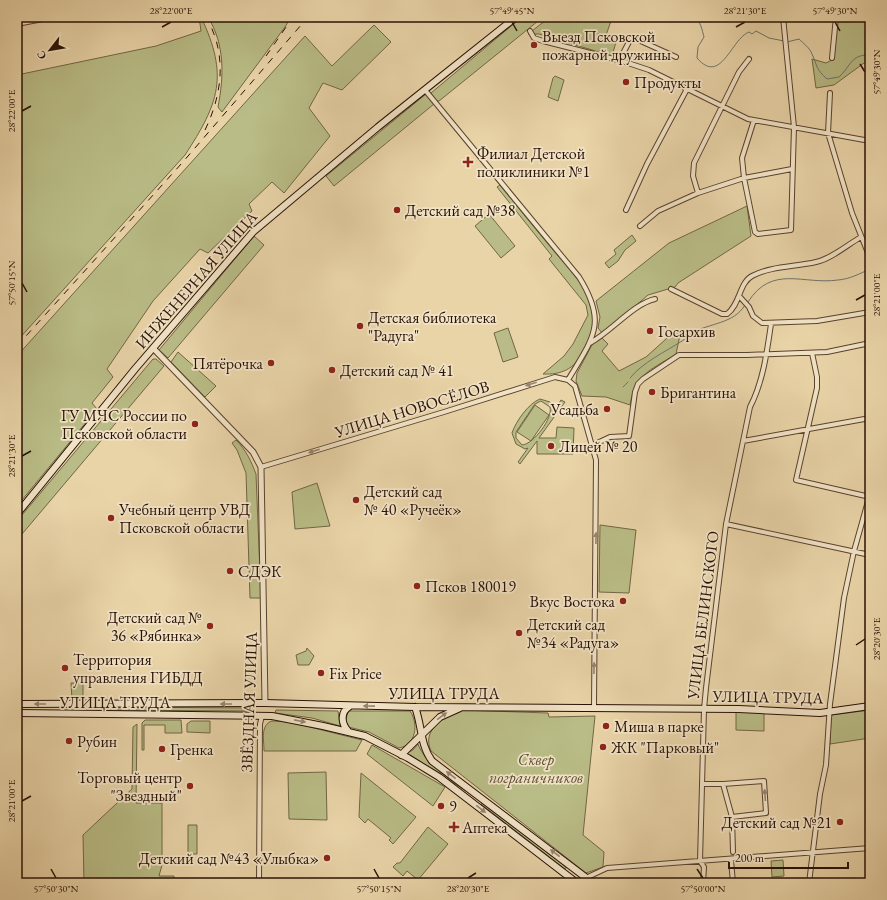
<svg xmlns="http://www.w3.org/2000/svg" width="887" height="900" viewBox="0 0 887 900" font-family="'EB Garamond',serif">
<rect width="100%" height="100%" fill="#e9d4a8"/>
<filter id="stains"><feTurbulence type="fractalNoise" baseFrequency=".005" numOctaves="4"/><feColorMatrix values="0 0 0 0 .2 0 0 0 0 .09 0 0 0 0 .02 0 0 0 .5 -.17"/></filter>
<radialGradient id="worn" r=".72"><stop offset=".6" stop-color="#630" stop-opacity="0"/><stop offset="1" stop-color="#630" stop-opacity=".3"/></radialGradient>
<!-- green -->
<path fill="#b9bc86" stroke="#716645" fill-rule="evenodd" d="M199 17H201C229 76 219 103 185 155L17 341V75L156 46 201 31Z
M208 17H291L285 27 222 112 218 107C224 76 225 45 208 17Z
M522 17H543L439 101H435L430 95 431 93Z
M550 17H616L611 21 605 38 616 42 612 56 539 34H528Z
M837 17 854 19 856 17H870V63H864L834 85 816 88 812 59 826 63 832 60Z
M374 25 391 42 342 90 323 83 309 108 330 136 284 193 272 182 249 204 252 211 208 253 200 249 153 301 107 369 113 377 92 403 97 409 17 506V356L305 36 332 66Z
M555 76 564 80 558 101 548 97 553 78Z
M426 94 434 104 334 186 326 176Z
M500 185C516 205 532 225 548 244 565 265 590 288 594 315 596 328 589 342 583 353 574 369 561 375 543 374L564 356 573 344 588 315 586 305 549 259 552 256 497 187Z
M747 206 751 236 678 283 675 287 648 295 603 334 598 328 600 317 596 301 669 243Z
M489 214 515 246 501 258 475 226Z
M632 235 636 241 625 250 618 261 609 268 605 263 616 254 614 250Z
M254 236 264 245 168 358 159 350Z
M508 328 518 357 503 362 494 333Z
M676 330 680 335 676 354C651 370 635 374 630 405L606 397 582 396 576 381 577 373 593 343 602 338 608 344 602 351 619 371 646 357Z
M178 352 216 386 205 397 171 362Z
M153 359H156L164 366 17 540V521Z
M540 399 550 402 554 411 561 400 565 402 539 438H556L557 427 574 428 573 454H537V441L520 464 518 462 528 448 525 449 516 444 512 433C516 421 529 403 540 399ZM541 401 550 407C553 418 534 444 522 445L516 438V432L535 404Z
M535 405 549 415 531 441 517 432Z
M236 440C246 450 251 461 256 474L261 598H250L246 473 237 450 232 443Z
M317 483 330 526 295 529 292 492Z
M600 525 636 530 629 593 599 592Z
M307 648 314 656 309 665H298L296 655 306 651Z
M71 683H83V700H72Z
M89 707 253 708 254 710 252 711 89 710Z
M276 710 338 711 340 726 312 718 275 713Z
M460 710 548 713 549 717 595 716 583 835 604 852 603 867 586 873 431 751C421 729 445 717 460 710Z
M870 710V738L830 744 831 715Z
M348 711H410C419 724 416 745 399 748L369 732 348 727 345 723Z
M736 712H764V731L736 730Z
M145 720H181L182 733H165V725H144V750H142V723Z
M191 721H210V733L187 732V724Z
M272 721 290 722 362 740 356 751H264C264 740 260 725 272 721Z
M137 724 136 803H162V865L159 876H174V883H84L83 835 132 789 133 727Z
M418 744C426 765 449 778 466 791L407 753 413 750Z
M372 745 445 787 433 806 367 754Z
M326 772 327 820 289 819 288 773Z
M361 773 416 817 393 844 389 840 391 838 368 819 365 823 359 817Z
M483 803 566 867 565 869 481 804Z
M188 825H197V854H188Z
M428 827 448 844 418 880 407 871 403 876 393 867 397 863H400Z
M783 860 784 876 772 877 771 861Z"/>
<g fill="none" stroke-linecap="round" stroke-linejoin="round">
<!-- stream -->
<path stroke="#6d746c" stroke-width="1" d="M593 17 608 20 614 17
M694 17C701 21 702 30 704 37L698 47 697 58C721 86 731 39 749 32L752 34 756 31 769 38 784 41
M787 42 799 39C803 43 810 48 812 54 818 67 815 68 827 79L839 77C851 66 851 54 870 55
M748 302C772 264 803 285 838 280 850 279 859 274 870 269
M630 378C643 362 665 352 682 341 686 339 688 335 692 333 709 323 734 324 745 305
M623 387 628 382"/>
<!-- minor casing -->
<g stroke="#59412d" stroke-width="6">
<path id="minor" d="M17 24 53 17
M530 31 534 38 543 41 622 61 649 70 748 119 870 141
M832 58 836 17
M619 61 630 40 634 38 676 57
M425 90 579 277C608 323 593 338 568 380
M830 93 828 133 852 213 870 258
M754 120 742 158 744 178 755 232 758 234 791 230 794 127 783 17
M698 193 693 176 694 163 739 72 749 59
M626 210 647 164 687 89
M640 226 658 211 698 193 744 178 792 169
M671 289 722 314H727C740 305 739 283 752 276 771 266 795 267 816 262 831 259 847 245 861 237
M740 297 749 307 753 316 762 323 817 321 870 312
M590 343C612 331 633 304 655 299
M812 353 817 377V388L796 480 870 497
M743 441 870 418
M593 445 610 437 629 436 635 392 638 384 643 379 679 355H747L827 352 870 343
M261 467 444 412 555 377 568 380 575 386 596 460 594 707
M726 524 870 555
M702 784H723L732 817 733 852
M723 784 764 781 766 813 732 817
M731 860 733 883
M259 883 260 724 262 716
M575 883 607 868 870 848
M703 883 704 867 700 861 704 709 706 688 726 524 750 407C763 382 767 352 771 324
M809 883 820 794 826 765 830 704 844 598 854 551 870 494"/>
</g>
<!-- tertiary casing -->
<g stroke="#59412d" stroke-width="7">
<path id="tertiary" d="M153 348 253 452 261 467 265 703"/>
</g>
<!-- secondary casing -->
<g stroke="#291004" stroke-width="8">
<path id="secondary" d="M17 514 135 369 253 232 378 127 516 17
M17 704 265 703 415 707 739 709 820 713 870 706
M415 707C422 725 420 745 432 761L593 883
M17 713 272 716 323 726 365 736 408 758 439 777 577 883
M348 731C341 723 340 712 350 706
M401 755 440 717 460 708"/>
</g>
<!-- minor -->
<use href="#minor" stroke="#f1e3c6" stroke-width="4"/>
<!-- tertiary -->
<use href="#tertiary" stroke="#f1e3c6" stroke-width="5"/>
<!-- secondary -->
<use href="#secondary" stroke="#f1e3c6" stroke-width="6"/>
<!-- rail -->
<path stroke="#291004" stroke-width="1" stroke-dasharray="7 7" stroke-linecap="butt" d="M266 56 293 17
M205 130C223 93 227 53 206 17
M17 346 182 163 308 17"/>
</g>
<!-- one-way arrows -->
<defs><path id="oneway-solid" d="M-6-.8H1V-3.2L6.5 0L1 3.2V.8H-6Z"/></defs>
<g fill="#97846f">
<use href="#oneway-solid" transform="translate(531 384) rotate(162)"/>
<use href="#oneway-solid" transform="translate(314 451) rotate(163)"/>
<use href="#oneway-solid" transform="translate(596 538) rotate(-89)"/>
<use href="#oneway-solid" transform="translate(594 668) rotate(-89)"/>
<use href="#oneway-solid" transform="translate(40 704) rotate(180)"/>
<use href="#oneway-solid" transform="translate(226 704) rotate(180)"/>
<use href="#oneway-solid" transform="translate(369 706) rotate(-179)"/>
<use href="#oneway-solid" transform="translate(442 716) rotate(-36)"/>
<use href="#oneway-solid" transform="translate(300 721) rotate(11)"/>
<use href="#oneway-solid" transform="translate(451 775) rotate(-143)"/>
<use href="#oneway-solid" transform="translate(765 795) rotate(-94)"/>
<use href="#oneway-solid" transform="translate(481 809) rotate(38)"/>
<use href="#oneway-solid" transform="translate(555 853) rotate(-143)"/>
</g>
<!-- ticks -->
<path fill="none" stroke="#291004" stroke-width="1.5" d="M512 22 517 31M835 22 840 31M162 27 171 22M736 27 745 22M860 64 865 72M22 111 31 106M22 283 27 292M856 300 865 295M22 456 31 451M856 645 865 639M22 801 31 796M51 869 56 878M374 869 379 878M697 869 703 878M468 878 476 873"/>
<!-- markers -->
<g fill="#8f2418" stroke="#f1e3c6" stroke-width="1.5">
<circle cx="534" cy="45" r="4"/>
<circle cx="626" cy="82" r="4"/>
<path d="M466 156h4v4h4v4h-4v4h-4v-4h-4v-4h4z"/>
<circle cx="397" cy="210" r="4"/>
<circle cx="360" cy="326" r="4"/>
<circle cx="650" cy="331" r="4"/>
<circle cx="271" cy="363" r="4"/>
<circle cx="332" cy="370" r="4"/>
<circle cx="652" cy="392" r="4"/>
<circle cx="607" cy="409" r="4"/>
<circle cx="195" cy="424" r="4"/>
<circle cx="551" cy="446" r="4"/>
<circle cx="356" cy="500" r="4"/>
<circle cx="111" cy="518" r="4"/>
<circle cx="230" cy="571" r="4"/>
<circle cx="417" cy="586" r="4"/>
<circle cx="623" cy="601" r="4"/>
<circle cx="210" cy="626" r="4"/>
<circle cx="519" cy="633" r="4"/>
<circle cx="65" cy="668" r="4"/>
<circle cx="321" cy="673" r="4"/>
<circle cx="606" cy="726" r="4"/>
<circle cx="69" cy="741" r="4"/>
<circle cx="603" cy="747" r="4"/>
<circle cx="162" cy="749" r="4"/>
<circle cx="190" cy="786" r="4"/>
<circle cx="441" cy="806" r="4"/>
<circle cx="840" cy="822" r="4"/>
<path d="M452 821h4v4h4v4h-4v4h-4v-4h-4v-4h4z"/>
<circle cx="327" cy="858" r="4"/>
</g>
<g text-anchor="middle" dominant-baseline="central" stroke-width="3.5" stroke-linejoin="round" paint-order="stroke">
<!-- poi labels -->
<g font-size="16" fill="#291004" stroke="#f1e3c6" text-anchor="start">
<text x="542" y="36">Выезд Псковской<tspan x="542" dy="18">пожарной дружины</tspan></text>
<text x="634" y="82">Продукты</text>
<text x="477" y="153">Филиал Детской<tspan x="477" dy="18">поликлиники №1</tspan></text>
<text x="405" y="210">Детский сад №38</text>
<text x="368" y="317">Детская библиотека<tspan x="368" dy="18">"Радуга"</tspan></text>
<text x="658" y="331">Госархив</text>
<text x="263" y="363" text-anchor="end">Пятёрочка</text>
<text x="340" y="370">Детский сад № 41</text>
<text x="660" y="392">Бригантина</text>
<text x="599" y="409" text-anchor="end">Усадьба</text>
<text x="187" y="415" text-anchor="end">ГУ МЧС России по<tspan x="187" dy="18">Псковской области</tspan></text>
<text x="559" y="446">Лицей № 20</text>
<text x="364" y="491">Детский сад<tspan x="364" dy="18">№ 40 «Ручеёк»</tspan></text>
<text x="119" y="509">Учебный центр УВД<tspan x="119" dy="18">Псковской области</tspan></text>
<text x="238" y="571">СДЭК</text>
<text x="425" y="586">Псков 180019</text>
<text x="615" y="601" text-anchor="end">Вкус Востока</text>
<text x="202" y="617" text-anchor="end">Детский сад №<tspan x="202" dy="18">36 «Рябинка»</tspan></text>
<text x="527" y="624">Детский сад<tspan x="527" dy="18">№34 «Радуга»</tspan></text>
<text x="73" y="659">Территория<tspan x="73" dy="18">управления ГИБДД</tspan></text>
<text x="329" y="673">Fix Price</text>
<text x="614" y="726">Миша в парке</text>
<text x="77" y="741">Рубин</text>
<text x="611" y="747">ЖК "Парковый"</text>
<text x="170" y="749">Гренка</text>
<text x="182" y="777" text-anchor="end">Торговый центр<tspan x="182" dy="18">"Звездный"</tspan></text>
<text x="449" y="806">9</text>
<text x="832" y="822" text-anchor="end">Детский сад №21</text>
<text x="462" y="827">Аптека</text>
<text x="319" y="858" text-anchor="end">Детский сад №43 «Улыбка»</text>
</g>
<!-- street labels -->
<g font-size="16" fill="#291004" stroke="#f1e3c6">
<text transform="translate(196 280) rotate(-49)">ИНЖЕНЕРНАЯ УЛИЦА</text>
<text transform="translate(412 409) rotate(-17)">УЛИЦА НОВОСЁЛОВ</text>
<text transform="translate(703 615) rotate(-83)">УЛИЦА БЕЛИНСКОГО</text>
<text x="444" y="693">УЛИЦА ТРУДА</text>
<text transform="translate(768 697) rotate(1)">УЛИЦА ТРУДА</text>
<text x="115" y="702">УЛИЦА ТРУДА</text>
<text transform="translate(249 702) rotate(-88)">ЗВЁЗДНАЯ УЛИЦА</text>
</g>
<!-- park labels -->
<g font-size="16" font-style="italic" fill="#5b4c32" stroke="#f1e3c6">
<text x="536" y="759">Сквер<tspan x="536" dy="18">пограничников</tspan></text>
</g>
</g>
<!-- margin -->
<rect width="887" height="900" fill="none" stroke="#e9d4a8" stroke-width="44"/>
<!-- north arrow -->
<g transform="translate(50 50) rotate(239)" stroke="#f1e3c6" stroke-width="3" paint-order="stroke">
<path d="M0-3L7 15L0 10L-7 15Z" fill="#291004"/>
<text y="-6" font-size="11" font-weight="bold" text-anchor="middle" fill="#291004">С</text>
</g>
<!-- scale -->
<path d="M729 862v6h119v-6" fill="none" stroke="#291004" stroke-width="2"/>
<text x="735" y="862" font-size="12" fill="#291004" stroke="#f1e3c6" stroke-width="3" paint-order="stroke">200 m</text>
<rect x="22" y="22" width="843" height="856" fill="none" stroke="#291004" stroke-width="1.5"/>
<g font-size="10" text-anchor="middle" fill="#291004">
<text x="171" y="14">28°22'00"E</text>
<text x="512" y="14">57°49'45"N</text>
<text x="745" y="14">28°21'30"E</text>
<text x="835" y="14">57°49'30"N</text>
<text transform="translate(876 72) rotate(-90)" y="4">57°49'30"N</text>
<text transform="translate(11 111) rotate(-90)" y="4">28°22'00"E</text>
<text transform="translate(11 283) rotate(-90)" y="4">57°50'15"N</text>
<text transform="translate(876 295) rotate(-90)" y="4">28°21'00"E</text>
<text transform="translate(11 456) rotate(-90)" y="4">28°21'30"E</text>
<text transform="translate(876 639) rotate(-90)" y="4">28°20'30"E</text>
<text transform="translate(11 801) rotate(-90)" y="4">28°21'00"E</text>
<text x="56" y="892">57°50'30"N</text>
<text x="379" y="892">57°50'15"N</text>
<text x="468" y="892">28°20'30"E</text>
<text x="703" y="892">57°50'00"N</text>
</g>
<rect width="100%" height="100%" filter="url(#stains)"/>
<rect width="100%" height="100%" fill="url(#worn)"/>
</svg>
